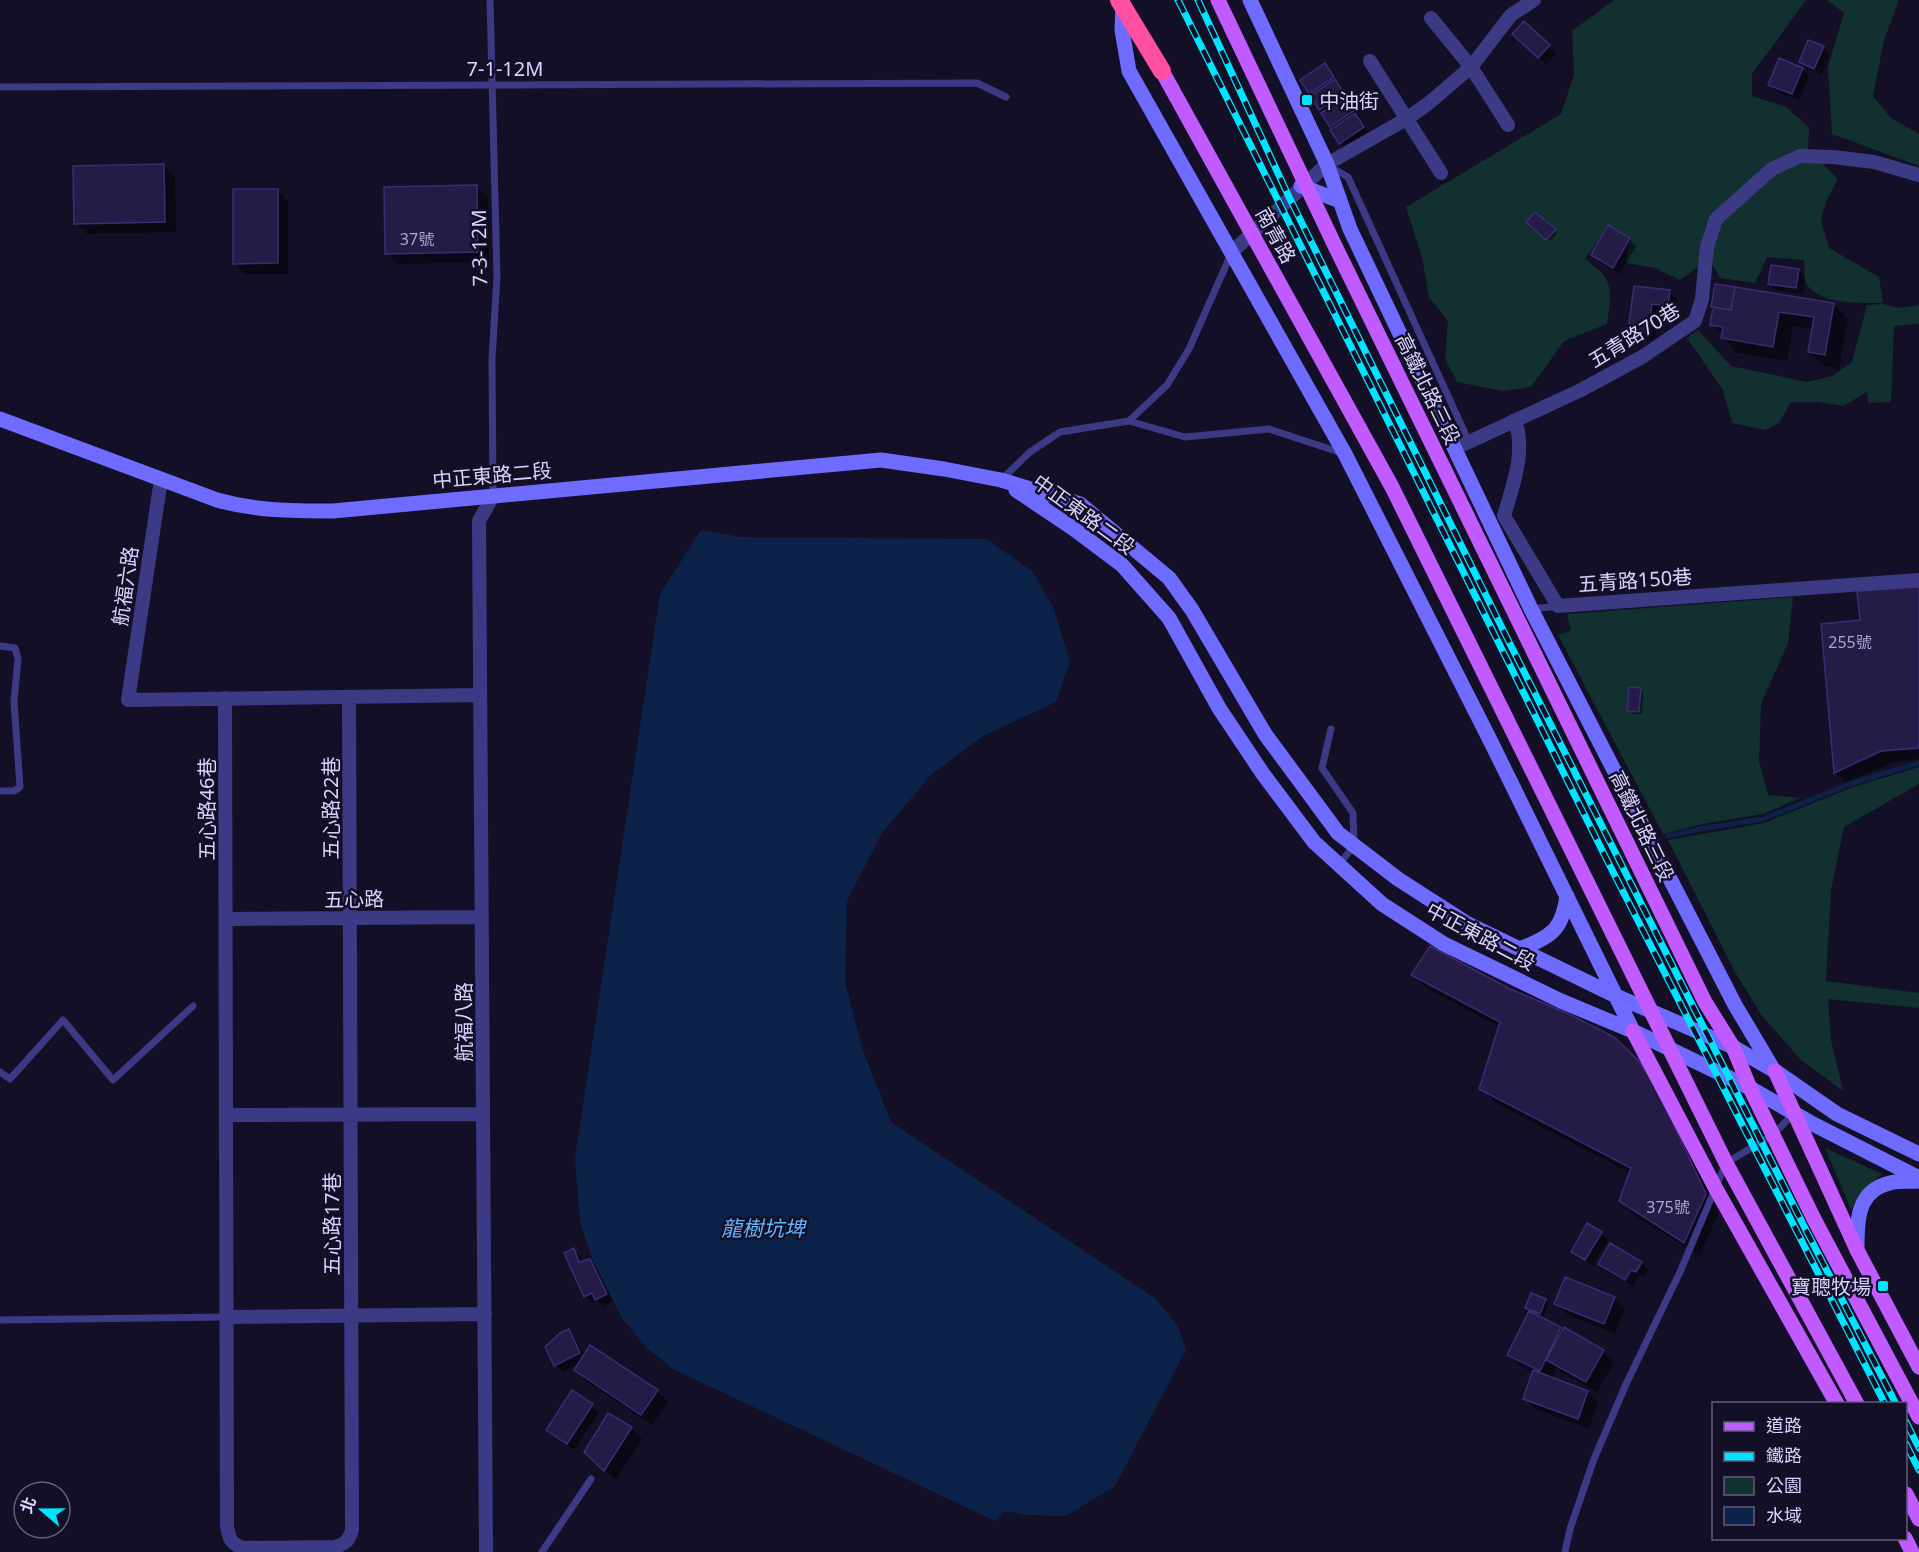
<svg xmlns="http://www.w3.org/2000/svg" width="1919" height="1552" viewBox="0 0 1919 1552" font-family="'Noto Sans','Noto Sans TC',sans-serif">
<rect width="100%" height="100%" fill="#130f26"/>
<!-- green -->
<path fill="#12302f" d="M1614 0H1806L1752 74V96L1786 107 1809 127 1808 149 1838 179 1827 199 1821 220 1829 248 1879 277 1883 303C1860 303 1818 305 1806 283 1803 277 1805 266 1804 260L1767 257 1755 283 1720 278 1710 259 1680 280 1655 268 1626 263 1630 238 1608 226 1585 259C1615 280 1612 290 1607 324L1564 341 1531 387 1502 391 1457 382 1445 359 1448 321 1429 297 1422 257 1406 207 1561 114 1574 75 1572 31Z
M1827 0H1899L1884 40 1873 96 1891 118 1919 134V166L1832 134 1828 67 1844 13Z
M1883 304 1899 308 1919 305V324L1894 326 1891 402 1868 403 1867 392 1843 406 1818 402H1791L1779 423 1765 430 1732 423 1723 390 1687 338 1698 330 1731 366 1807 382 1832 376 1852 362 1867 305Z
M1793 597 1788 643 1761 704 1759 761 1768 795 1800 798 1763 814 1703 824 1663 834 1558 635 1571 630 1567 614Z
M1919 767V784L1844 827 1831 890 1826 981 1919 993V1008L1828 999 1831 1040 1843 1091 1801 1060 1762 1016 1735 972 1668 840 1764 823 1853 787Z
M1825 1148 1882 1174 1858 1196 1851 1210Z"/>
<!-- water -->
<path fill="#0c2248" d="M701 530 741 537 987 539 1033 572 1054 609 1070 662 1056 702 983 736 931 775 882 833 847 901 845 981 863 1051 891 1122 1155 1298 1179 1328 1186 1350 1115 1486 1066 1516 1025 1515 1005 1511 995 1521 673 1369 647 1348 623 1320 594 1264 580 1221 575 1158 660 594Z"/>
<!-- shadow -->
<path fill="#0007" d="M1524 23 1556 53 1546 64 1515 34Z
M1823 47 1830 54 1822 75 1807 69 1800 62Z
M1325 65 1340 84 1339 88 1347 100 1349 99 1361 117 1359 119 1370 134 1347 150 1340 143 1334 129 1310 93Z
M1802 69 1809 76 1800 100 1777 92 1770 85Z
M164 166 175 177 176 232 87 234 76 223Z
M477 187 488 198 489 262 398 264 387 253Z
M277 190 288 201V274H245L234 263Z
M1535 214 1557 233 1550 241 1528 222Z
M1629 239 1636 246 1620 274 1599 262 1592 255Z
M1798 270 1805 277 1803 294 1776 290 1769 283Z
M1636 287 1669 292 1677 299 1674 313 1659 310 1655 339 1637 336 1630 329Z
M1833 304 1848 319 1839 369 1824 366 1809 352 1813 329 1793 326 1787 361 1737 353 1712 324 1715 309Z
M1919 588V759L1893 762 1846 783 1836 773 1822 625 1861 621Z
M1640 690 1643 693 1642 714H1632L1629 710Z
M1413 974 1638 1062 1654 1077 1720 1209 1700 1256 1635 1216 1620 1201 1630 1173 1496 1103 1481 1088 1500 1027 1428 989Z
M1601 1233 1608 1240 1592 1266 1572 1251Z
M574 1250 581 1257 583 1263 589 1260 597 1268 613 1301 603 1306 598 1301 592 1303 585 1296Z
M1641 1263 1648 1270 1643 1278 1639 1275 1633 1286 1607 1271 1600 1264Z
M1614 1298 1625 1309 1615 1334 1567 1314 1556 1303Z
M1545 1300 1548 1303 1544 1316 1531 1311 1530 1313 1603 1351 1614 1362 1597 1392 1556 1369 1552 1379 1587 1392 1598 1403 1589 1429 1535 1409 1524 1398 1534 1373 1520 1366 1509 1355 1530 1311 1527 1308Z
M568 1331 575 1338 584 1357 657 1391 668 1402 652 1425 586 1381 576 1370 580 1363 563 1372 556 1365Z
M573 1392 599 1413 574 1450 548 1430Z
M631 1428 642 1439 616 1480 597 1463Z"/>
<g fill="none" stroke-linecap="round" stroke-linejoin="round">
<!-- stream -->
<path stroke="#0c2248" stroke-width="5" d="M1668 836 1705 828 1763 819 1852 783 1919 763"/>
</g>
<!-- building -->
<path fill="#241b47" stroke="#3b2d73" stroke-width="1.5" d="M1524 21 1550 45 1538 58 1512 34Z
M1808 40 1824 46 1814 69 1799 62Z
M1779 58 1803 68 1792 94 1768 85Z
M1325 63 1334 77 1309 94 1300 80Z
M1335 79 1344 93 1319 110 1310 96Z
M1346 96 1355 110 1330 127 1321 113Z
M1355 113 1364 127 1339 144 1330 130Z
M164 164 165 222 74 224 73 166Z
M477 185 478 252 385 254 384 187Z
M233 189H278V263L233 264Z
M1535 212 1556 229 1546 240 1526 222Z
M1608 225 1630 238 1613 268 1591 255Z
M1771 265 1799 269 1796 288 1768 284Z
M1715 284 1735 287 1731 310 1711 307Z
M1634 286 1670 290 1668 306 1652 304 1648 333 1628 330Z
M1735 287 1834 303 1825 355 1808 352 1814 317 1779 312 1773 347 1721 338 1723 327 1710 325 1713 307 1731 310Z
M1919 587V748L1881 751 1834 773 1821 624 1860 620 1857 591Z
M1629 687 1641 688 1639 712 1627 711Z
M1430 946 1510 989 1567 1013 1614 1037 1639 1061 1657 1089 1706 1194 1684 1243 1619 1201 1631 1168 1479 1089 1500 1022 1411 975Z
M1587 1223 1602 1232 1585 1260 1571 1252Z
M1610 1243 1642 1262 1636 1272 1631 1270 1625 1280 1598 1264Z
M574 1248 579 1262 590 1259 607 1294 595 1300 592 1293 584 1297 564 1253Z
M1565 1277 1615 1297 1604 1324 1554 1304Z
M1531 1293 1546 1299 1540 1314 1525 1308Z
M1529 1311 1561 1327 1540 1371 1507 1355Z
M1564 1327 1604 1350 1586 1382 1546 1360Z
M569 1329 580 1353 554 1366 545 1347 560 1333Z
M590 1345 658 1390 641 1415 574 1370Z
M1533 1370 1588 1391 1578 1419 1523 1399Z
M572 1390 593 1404 567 1444 546 1430Z
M608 1413 632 1427 604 1471 584 1452Z"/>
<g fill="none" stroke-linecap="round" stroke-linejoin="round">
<!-- service -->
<path stroke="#3d3a85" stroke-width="7" d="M490 0 497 277 492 359 493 496
M0 87 977 83 1006 97
M1329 166 1348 177 1469 442
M1129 421 1185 437 1269 429 1342 453
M1002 479 1030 452 1060 432 1129 421 1167 385 1189 349 1231 254
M1531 609 1558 606
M0 646 15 648 18 659 14 701 20 787 14 791H0
M1331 729 1322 768 1353 813 1354 845 1339 865
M0 1072 10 1079 63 1020 113 1080 193 1006
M0 1320 226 1317
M542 1552 591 1479
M1565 1552 1570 1529 1594 1459 1627 1382 1680 1272 1726 1163 1773 1135 1794 1113"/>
<!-- minor -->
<path stroke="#3d3a85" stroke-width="14" d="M1431 18 1471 67 1508 125
M1370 61 1441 173
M1232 252 1327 164 1408 118 1429 103 1471 67 1511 15 1534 0
M1515 420C1526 452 1513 485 1504 516L1558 606 1919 580
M1456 448 1581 390 1642 357 1695 321 1702 299 1707 247 1716 219 1772 169 1800 156 1833 157 1874 162 1919 175
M161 479 128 700 480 695
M225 698 227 1526C229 1539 231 1544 243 1548L335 1547C346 1544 349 1540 352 1530L349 697
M226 919 482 917
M226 1115 483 1114
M226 1317 485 1314
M486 1552 479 521 493 496"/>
<!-- secondary -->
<path stroke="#6f6bff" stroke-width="15" d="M1250 0 1327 164 1350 229 1531 609 1735 1005 1773 1069
M1123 3 1122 30 1129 71 1345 454 1490 740 1633 1031
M1301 186 1340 201
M0 419 217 500C256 511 293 511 333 511L881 460 944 469 1001 480 1080 504 1169 578 1192 610 1265 734 1338 833 1398 879 1468 924 1614 995 1733 1047 1775 1071 1837 1114 1919 1154
M1016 490 1074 529 1122 565 1169 618 1219 708 1263 774 1314 842 1382 904 1444 944 1561 1001 1633 1031 1750 1088 1813 1124 1919 1178
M1520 949C1551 936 1562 931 1567 896
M1857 1250C1857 1222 1856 1191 1890 1183 1899 1180 1910 1182 1919 1181"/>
<!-- primary -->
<path stroke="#c25bff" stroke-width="15" d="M1218 0 1336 248 1705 1002 1733 1047 1750 1088 1814 1219 1919 1417
M1157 62 1392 487 1726 1163 1857 1404
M1633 1031 1716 1189 1837 1404
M1775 1071 1857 1250 1919 1367
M1906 1494 1919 1519
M1905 1538 1912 1552"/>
<!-- motorway -->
<path stroke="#ff4fa3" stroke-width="18" d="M1119 0 1162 71"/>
<!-- rail casing -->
<g stroke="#00e5ff" stroke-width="7">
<path id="rail" d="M1178 0 1609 864 1885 1404
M1198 0 1289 197 1510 644 1808 1234 1896 1404
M1906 1422 1919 1448
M1906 1444 1919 1470"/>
</g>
<!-- rail -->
<use href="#rail" stroke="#130f26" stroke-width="4.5" stroke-dasharray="14" stroke-linecap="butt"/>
</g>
<!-- markers -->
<g fill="#00e5ff" stroke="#130f26" stroke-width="2">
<rect x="1301" y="94" width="12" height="12" rx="3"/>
<rect x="1877" y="1280" width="12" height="12" rx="3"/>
</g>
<g text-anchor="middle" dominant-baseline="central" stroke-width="5" stroke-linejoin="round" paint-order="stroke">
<!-- number labels -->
<g font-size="16" fill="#aca6d1">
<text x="417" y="239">37號</text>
<text x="1850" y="642">255號</text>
<text x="1668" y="1207">375號</text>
</g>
<!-- street labels -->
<g font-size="20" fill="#d9d4ff" stroke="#130f26">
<text x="505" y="68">7-1-12M</text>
<text transform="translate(1276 235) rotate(61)">南青路</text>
<text transform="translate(479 248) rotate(-91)">7-3-12M</text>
<text transform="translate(1634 335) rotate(-32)">五青路70巷</text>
<text transform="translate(1428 389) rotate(64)">高鐵北路三段</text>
<text transform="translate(492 475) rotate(-5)">中正東路二段</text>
<text transform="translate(1084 514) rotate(36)">中正東路二段</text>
<text transform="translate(1635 580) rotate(-4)">五青路150巷</text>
<text transform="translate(125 586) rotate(-82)">航福六路</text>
<text transform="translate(330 808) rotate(-90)">五心路22巷</text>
<text transform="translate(206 809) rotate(-90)">五心路46巷</text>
<text transform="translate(1642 826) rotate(64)">高鐵北路三段</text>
<text transform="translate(354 899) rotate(-1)">五心路</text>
<text transform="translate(1481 936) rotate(28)">中正東路二段</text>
<text transform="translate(463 1022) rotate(-90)">航福八路</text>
<text transform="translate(331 1224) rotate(-90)">五心路17巷</text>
</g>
<!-- poi labels -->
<g font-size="20" fill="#d9d4ff" stroke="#130f26" text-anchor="start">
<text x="1319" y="100">中油街</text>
<text x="1871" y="1286" text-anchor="end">寶聰牧場</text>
</g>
<!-- water labels -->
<g font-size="21" font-style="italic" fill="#62b6ff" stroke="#130f26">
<text x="763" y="1228">龍樹坑埤</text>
</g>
</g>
<!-- legend -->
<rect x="1712" y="1402" width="195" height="138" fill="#130f26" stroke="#625e7d" stroke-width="1.5"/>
<rect x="1724" y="1422" width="30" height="9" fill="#c25bff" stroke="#625e7d" stroke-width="1.5"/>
<text x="1766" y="1432" font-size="18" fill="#d9d4ff">道路</text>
<rect x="1724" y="1452" width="30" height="9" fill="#00e5ff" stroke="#625e7d" stroke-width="1.5"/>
<text x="1766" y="1462" font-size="18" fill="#d9d4ff">鐵路</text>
<rect x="1724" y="1477" width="30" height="18" fill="#12302f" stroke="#625e7d" stroke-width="1.5"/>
<text x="1766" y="1492" font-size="18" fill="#d9d4ff">公園</text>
<rect x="1724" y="1507" width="30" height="18" fill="#0c2248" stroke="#625e7d" stroke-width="1.5"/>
<text x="1766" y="1522" font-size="18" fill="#d9d4ff">水域</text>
<!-- north arrow -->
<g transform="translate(42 1510) rotate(290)"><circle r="28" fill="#130f26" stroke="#625e7d" stroke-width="1.5"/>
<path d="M0-4.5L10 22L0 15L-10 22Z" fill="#00e5ff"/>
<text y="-9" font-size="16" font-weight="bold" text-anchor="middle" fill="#d9d4ff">北</text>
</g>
</svg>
